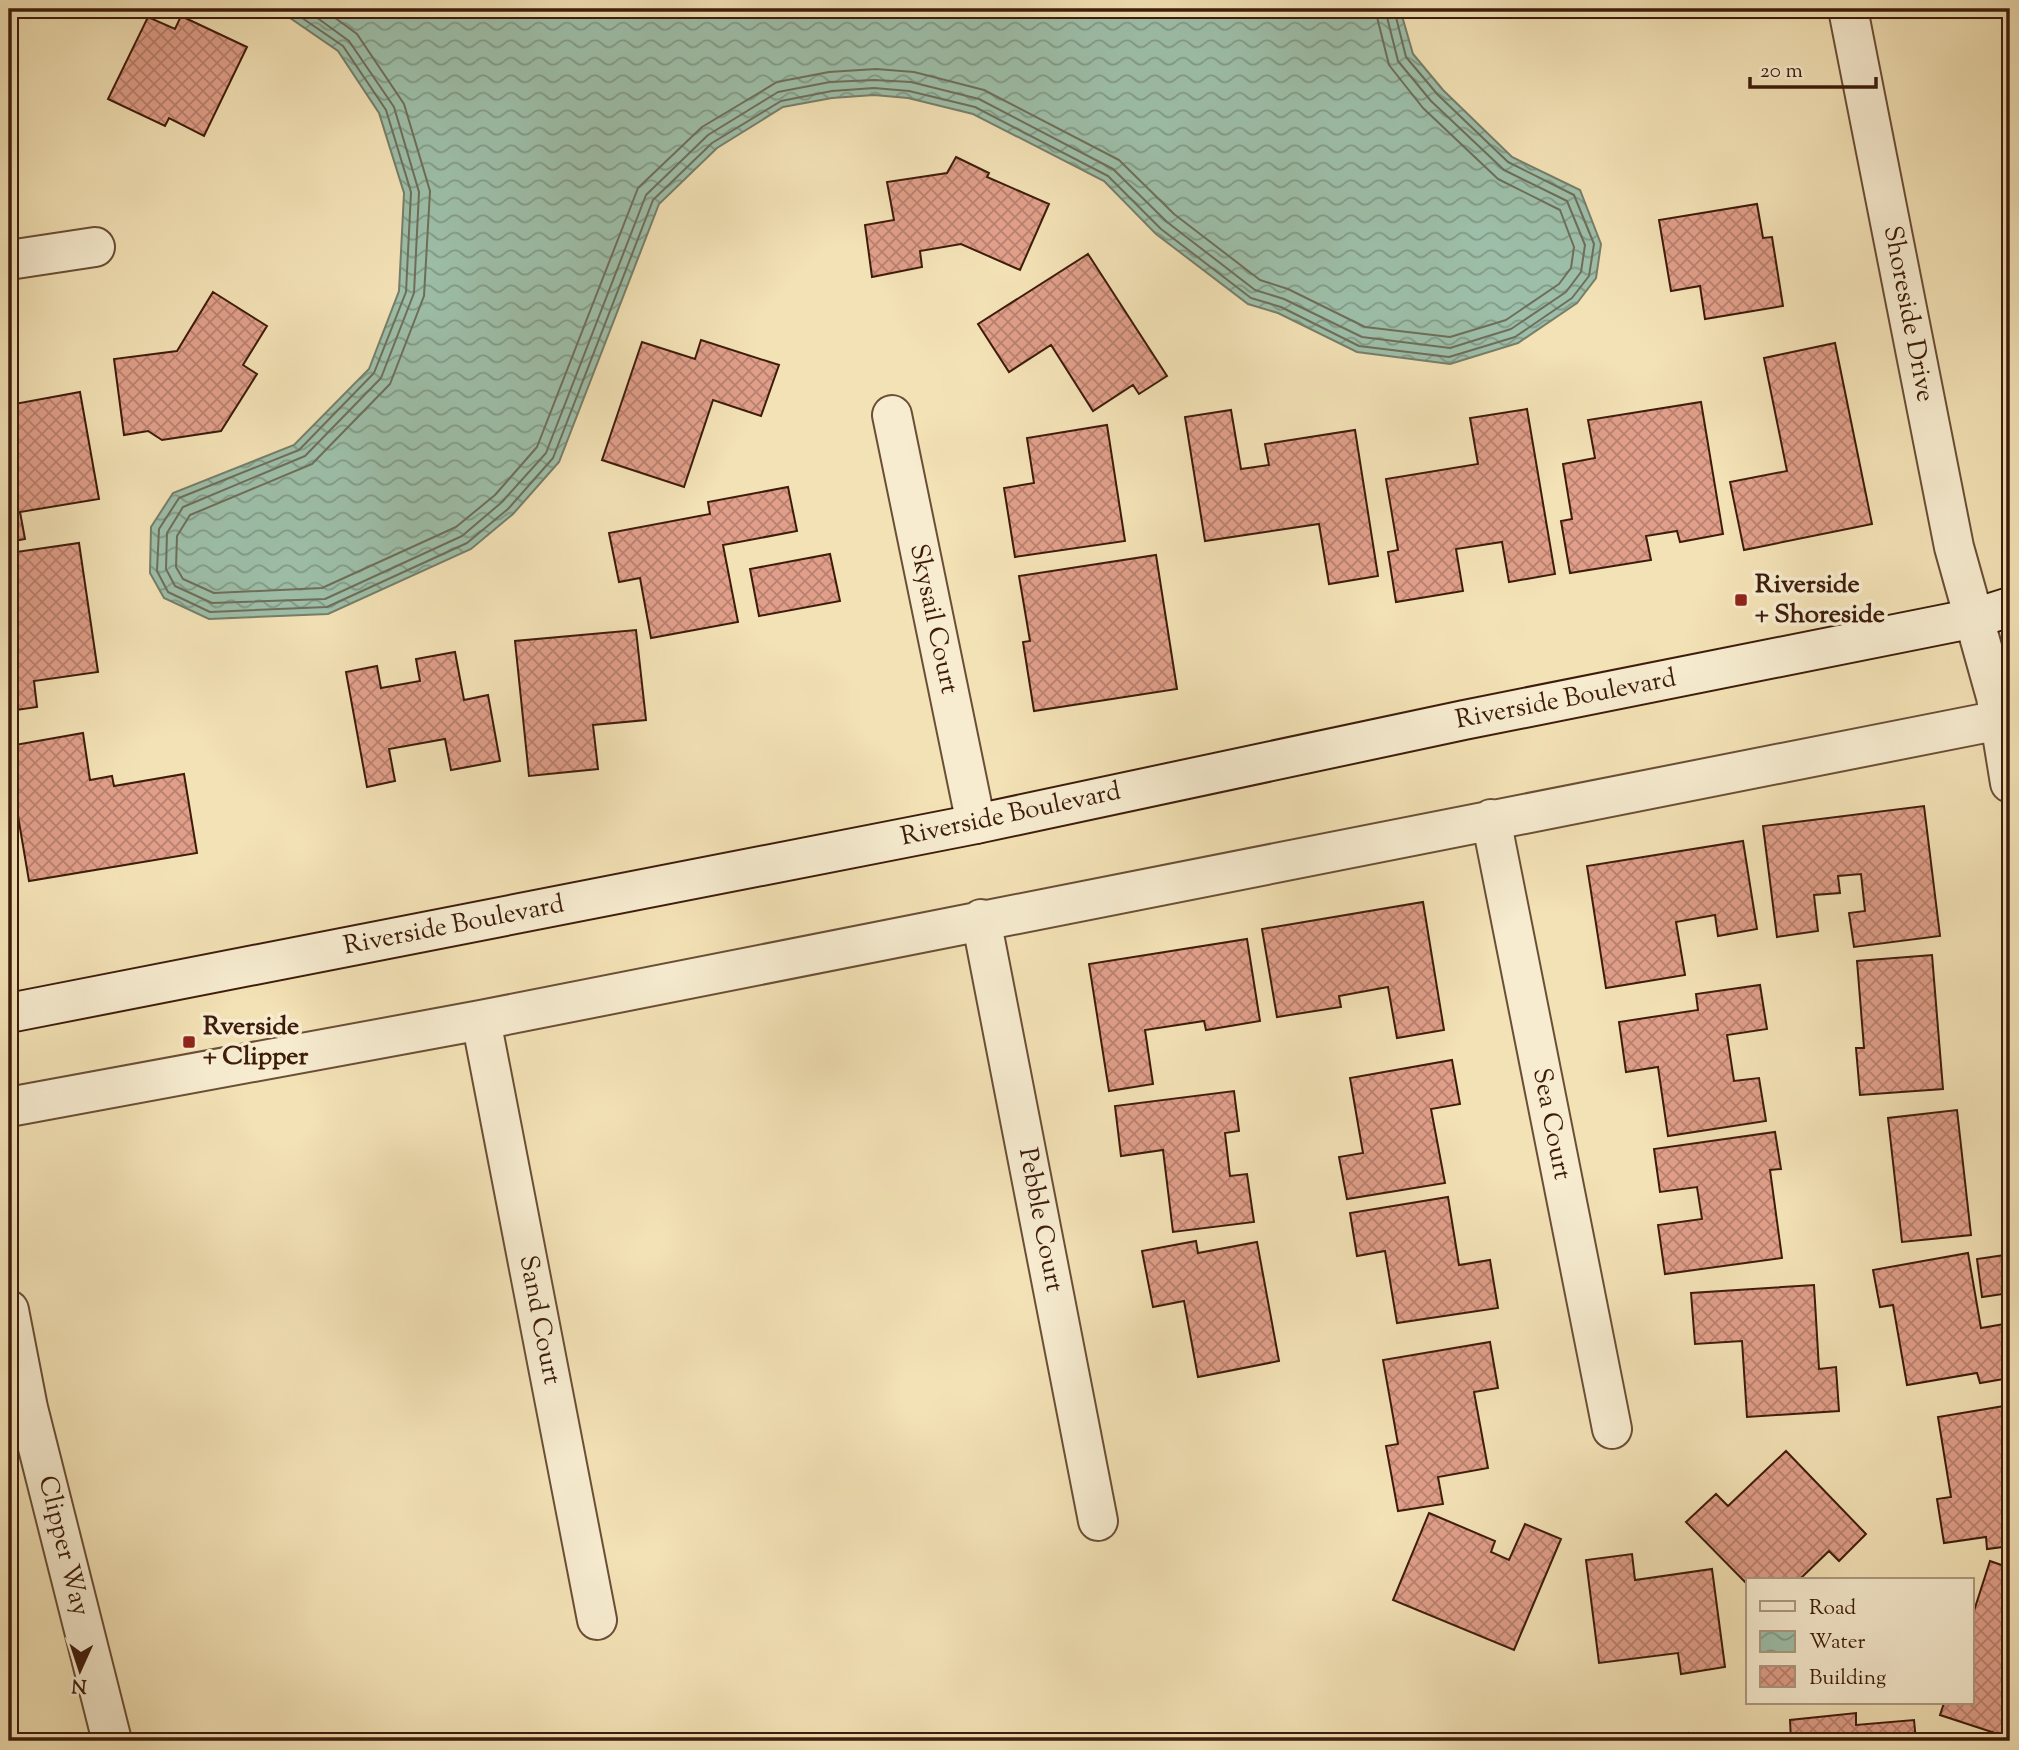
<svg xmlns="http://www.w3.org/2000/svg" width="2019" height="1750" viewBox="0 0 2019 1750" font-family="'Sorts Mill Goudy',serif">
<defs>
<pattern id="water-waves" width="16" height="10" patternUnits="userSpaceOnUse" patternTransform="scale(1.75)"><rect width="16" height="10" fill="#9dbfa9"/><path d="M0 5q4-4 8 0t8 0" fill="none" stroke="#819a88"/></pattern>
<pattern id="building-cross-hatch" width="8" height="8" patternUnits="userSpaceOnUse" patternTransform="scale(1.75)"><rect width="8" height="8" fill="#e19f8a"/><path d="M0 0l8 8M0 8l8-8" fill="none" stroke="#b8816f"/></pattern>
</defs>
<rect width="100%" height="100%" fill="#f3e2b6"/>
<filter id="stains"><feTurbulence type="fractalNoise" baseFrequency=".00286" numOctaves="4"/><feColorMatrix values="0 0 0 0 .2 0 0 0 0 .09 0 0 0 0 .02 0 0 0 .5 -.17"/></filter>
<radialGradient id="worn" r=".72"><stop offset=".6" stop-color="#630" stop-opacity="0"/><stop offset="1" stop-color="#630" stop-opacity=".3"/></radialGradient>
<!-- water -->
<path fill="url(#water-waves)" stroke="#777e6a" stroke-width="2" d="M277 9H1400L1413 54 1443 90 1512 157 1580 190 1601 244 1596 278 1577 303 1518 343 1450 364 1357 352 1278 313 1248 304 1156 234 1104 181 973 114 908 98 874 95 832 98 783 107 717 148 659 204 559 462 513 514 471 549 328 614 209 619 164 598 150 573 151 527 173 493 294 445 369 369 399 291 404 193 379 113 338 51Z"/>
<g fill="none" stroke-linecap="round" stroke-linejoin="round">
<!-- shore -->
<path stroke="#6e6e5a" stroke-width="2" d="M289 9 343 46 386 110 411 192 406 292 374 373 299 450 179 498 159 529 157 571 168 592 210 612 327 607 467 543 508 509 553 458 653 200 712 143 781 101 832 91 874 88 909 91 975 107 1108 176 1161 229 1251 298 1281 307 1359 346 1449 357 1515 337 1572 298 1589 276 1594 244 1574 195 1508 162 1438 95 1406 57 1394 9
M305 9 349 41 394 107 419 192 414 293 381 378 305 456 183 507 167 533 166 569 175 586 212 603 325 599 462 536 502 502 546 453 646 195 708 135 778 92 830 82 874 80 911 82 979 99 1113 169 1167 222 1255 290 1284 299 1362 337 1450 348 1511 329 1566 292 1581 272 1585 245 1567 201 1504 170 1431 101 1398 61 1385 9
M323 9 357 34 404 104 430 191 424 296 390 384 312 464 190 515 177 536 176 567 183 579 214 593 322 588 456 527 495 495 537 447 638 188 702 127 777 82 829 72 876 69 914 72 984 90 1119 160 1174 214 1260 280 1288 289 1365 327 1450 337 1506 320 1559 284 1571 268 1574 247 1560 210 1498 179 1423 108 1389 65 1375 9"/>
</g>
<!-- building -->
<path fill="url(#building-cross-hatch)" stroke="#3e1c0b" stroke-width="2" d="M181 16 247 47 204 136 169 118 165 126 108 99 148 17 175 29Z
M956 157 989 173 987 177 1049 204 1020 270 961 244 920 251 922 267 872 277 865 225 894 220 887 182 947 173Z
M1757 204 1763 238 1772 237 1783 306 1705 319 1700 286 1671 291 1659 220Z
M1088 254 1167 376 1139 394 1133 385 1093 411 1051 345 1009 372 978 324Z
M213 292 267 326 243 365 257 374 221 431 162 440 148 431 124 435 114 359 177 351Z
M701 340 779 365 761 416 713 400 684 487 602 460 642 342 695 359Z
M1835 343 1872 524 1744 550 1730 482 1787 471 1764 358Z
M80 392 99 499 20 512 25 539 9 542V405Z
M1701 402 1723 534 1680 542 1677 531 1646 536 1651 560 1570 573 1561 521 1572 519 1563 464 1595 458 1588 420Z
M1527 409 1555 574 1509 582 1502 542 1456 549 1463 591 1396 602 1388 552 1398 550 1386 479 1478 464 1470 418Z
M1231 410 1241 469 1269 465 1265 444 1355 430 1378 576 1329 584 1319 524 1205 541 1185 417Z
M1107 425 1125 541 1015 557 1004 488 1034 483 1027 438Z
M788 487 797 531 723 545 738 622 651 638 640 578 619 582 609 533 710 514 708 502Z
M79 543 98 672 34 681 37 707 9 711V553Z
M830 554 840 601 759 616 750 569Z
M1156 555 1177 689 1034 711 1023 642 1030 641 1019 576Z
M636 630 646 720 593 725 598 769 529 776 515 641Z
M455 652 464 700 488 695 500 761 451 770 445 739 389 749 395 781 367 787 346 672 377 666 381 688 420 681 416 659Z
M83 733 90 780 112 776 114 786 184 774 197 853 29 881 9 763V746Z
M1924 806 1940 936 1854 947 1849 913 1865 911 1861 874 1838 876 1840 893 1814 895 1818 931 1777 937 1763 826Z
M1743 841 1757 929 1718 936 1715 915 1676 922 1685 975 1606 988 1587 866Z
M1423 902 1444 1030 1397 1038 1388 987 1339 996 1341 1007 1277 1017 1262 929Z
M1247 939 1260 1021 1206 1030 1204 1021 1145 1030 1153 1084 1109 1091 1089 964Z
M1932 955 1943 1089 1860 1095 1856 1048H1864L1857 961Z
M1760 985 1767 1029 1727 1035 1734 1081 1759 1078 1766 1121 1668 1136 1658 1067 1626 1072 1619 1022 1698 1010 1696 994Z
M1452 1060 1460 1104 1431 1109 1445 1183 1347 1199 1339 1157 1363 1153 1350 1078Z
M1234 1091 1239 1131 1225 1133 1230 1176 1247 1174 1254 1222 1173 1232 1163 1150 1121 1156 1115 1106Z
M1957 1110 1971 1235 1902 1242 1888 1118Z
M1775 1132 1781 1169 1770 1170 1782 1258 1665 1274 1658 1225 1702 1219 1697 1187 1660 1192 1654 1149Z
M1448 1197 1459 1265 1490 1260 1498 1308 1397 1323 1385 1251 1357 1256 1350 1213Z
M1196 1241 1198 1253 1257 1242 1279 1361 1198 1377 1184 1301 1153 1307 1142 1251Z
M1968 1253 1981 1328 2010 1323V1378L1980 1383 1977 1373 1907 1385 1893 1305 1880 1307 1873 1270Z
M2005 1255 2010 1293 1982 1297 1977 1259Z
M1814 1285 1819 1369 1836 1367 1839 1411 1747 1417 1742 1341 1695 1344 1691 1293Z
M1490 1342 1498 1388 1474 1392 1488 1468 1438 1477 1443 1504 1398 1511 1386 1446 1398 1444 1383 1360Z
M2010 1405V1546L1987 1549 1986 1537 1944 1543 1937 1499 1951 1497 1938 1417Z
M1786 1451 1866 1534 1839 1561 1829 1551 1799 1580H1748V1585L1686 1522 1716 1494 1728 1506Z
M1429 1513 1495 1541 1491 1552 1509 1560 1525 1524 1561 1539 1514 1650 1393 1600Z
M1632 1554 1635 1580 1712 1569 1725 1667 1681 1674 1678 1653 1599 1663 1586 1560Z
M1990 1561 2010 1568V1717L2004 1736 1940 1715 1944 1703H1972V1617Z
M1856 1713V1725L1914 1720 1916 1741H1791L1790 1720Z
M1688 1733 1689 1741H1648Z"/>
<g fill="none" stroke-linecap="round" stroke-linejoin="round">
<!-- street casing -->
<g stroke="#6b4e36" stroke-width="42">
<path id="street" d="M1848 9 1954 547 1996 697 2010 783
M9 260 95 247
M892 415 976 824
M1491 819 1612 1429
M981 919 1098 1521
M481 1020 597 1620
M9 1107 481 1020 2000 720
M9 1310 28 1408 112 1741"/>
</g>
<!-- secondary casing -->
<g stroke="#3e1c0b" stroke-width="42">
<path id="secondary" d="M9 1013 976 824 1464 720 1975 618 2010 607"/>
</g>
<!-- street -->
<use href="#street" stroke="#f7ecd0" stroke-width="38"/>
<!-- secondary -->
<use href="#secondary" stroke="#f7ecd0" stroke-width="38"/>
</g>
<!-- markers -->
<g fill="#8f2418" stroke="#f7ecd0" stroke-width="2.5">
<rect x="1734" y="593" width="14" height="14" rx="3.5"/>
<rect x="182" y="1035" width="14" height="14" rx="3.5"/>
</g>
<g text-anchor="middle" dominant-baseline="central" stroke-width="7" stroke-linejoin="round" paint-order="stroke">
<!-- street labels -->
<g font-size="26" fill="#3e1c0b" stroke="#f7ecd0">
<text transform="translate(1908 314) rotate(79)">Shoreside Drive</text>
<text transform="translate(933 619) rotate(78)">Skysail Court</text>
<text transform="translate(1566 700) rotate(-11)">Riverside Boulevard</text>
<text transform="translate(1011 815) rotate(-12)">Riverside Boulevard</text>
<text transform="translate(454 926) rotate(-11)">Riverside Boulevard</text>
<text transform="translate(1551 1124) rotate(79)">Sea Court</text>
<text transform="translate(1040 1220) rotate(79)">Pebble Court</text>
<text transform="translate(539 1320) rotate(79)">Sand Court</text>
<text transform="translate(63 1546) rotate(76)">Clipper Way</text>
</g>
<!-- poi labels -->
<g font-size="26" font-weight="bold" fill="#3e1c0b" stroke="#f7ecd0" text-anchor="start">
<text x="1755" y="585">Riverside<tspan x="1755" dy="30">+ Shoreside</tspan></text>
<text x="203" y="1027">Rverside<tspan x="203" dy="30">+ Clipper</tspan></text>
</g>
</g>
<!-- margin -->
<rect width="2019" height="1750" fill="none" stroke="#f3e2b6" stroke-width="35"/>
<rect x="10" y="10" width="1998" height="1729" fill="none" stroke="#3e1c0b" stroke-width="3.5"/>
<rect x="18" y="18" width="1984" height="1715" fill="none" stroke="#3e1c0b" stroke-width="2"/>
<!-- legend -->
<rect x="1746" y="1578" width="228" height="126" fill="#f7ecd0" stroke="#ad9981" stroke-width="2"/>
<rect x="1760" y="1601" width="35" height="10" fill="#f7ecd0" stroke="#ad9981" stroke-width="2"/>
<text x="1809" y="1614" font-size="21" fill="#3e1c0b">Road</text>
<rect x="1760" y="1631" width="35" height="21" fill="url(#water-waves)" stroke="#ad9981" stroke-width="2"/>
<text x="1809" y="1648" font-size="21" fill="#3e1c0b">Water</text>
<rect x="1760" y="1666" width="35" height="21" fill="url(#building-cross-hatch)" stroke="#ad9981" stroke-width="2"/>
<text x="1809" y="1684" font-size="21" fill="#3e1c0b">Building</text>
<!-- north arrow -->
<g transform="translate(80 1670) rotate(183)" stroke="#f7ecd0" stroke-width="5" paint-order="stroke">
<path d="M0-5L12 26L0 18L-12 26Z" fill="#3e1c0b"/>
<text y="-10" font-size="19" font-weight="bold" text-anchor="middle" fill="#3e1c0b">N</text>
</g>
<!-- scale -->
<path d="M1750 77v10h126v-10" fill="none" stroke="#3e1c0b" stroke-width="3.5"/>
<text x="1760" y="77" font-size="21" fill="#3e1c0b" stroke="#f7ecd0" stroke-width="5" paint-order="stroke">20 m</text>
<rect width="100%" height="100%" filter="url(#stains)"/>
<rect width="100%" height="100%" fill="url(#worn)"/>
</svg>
